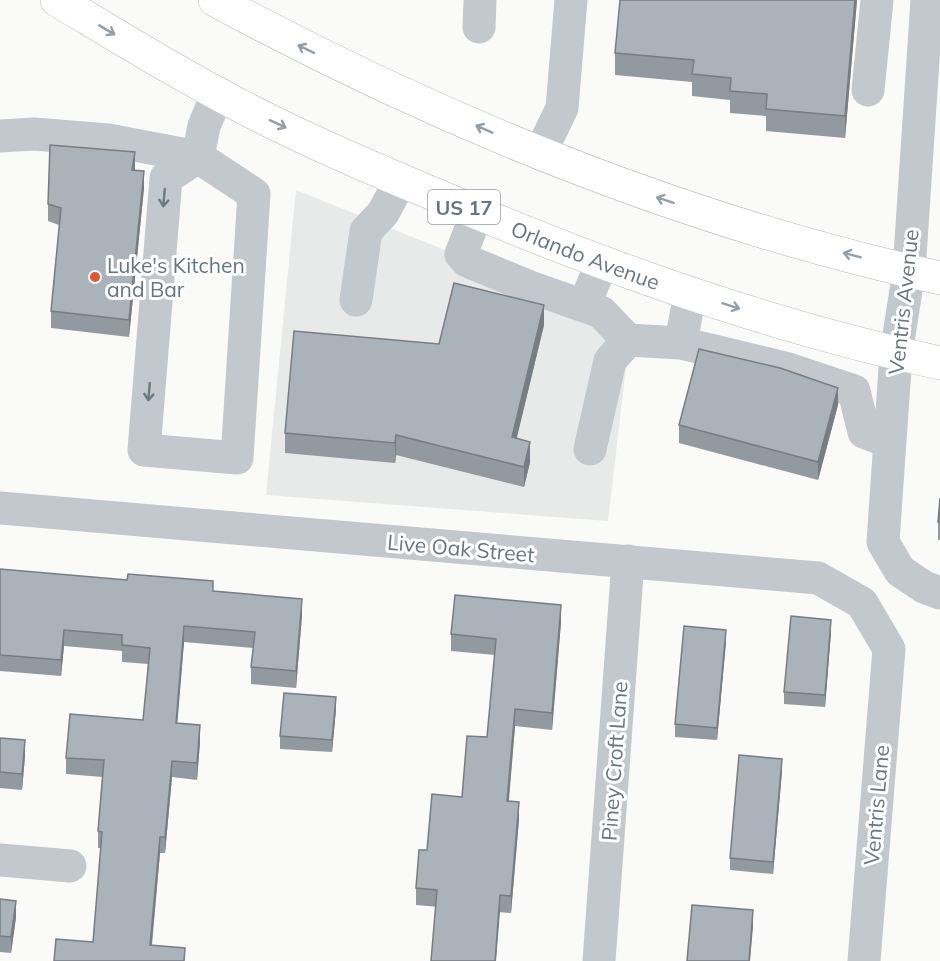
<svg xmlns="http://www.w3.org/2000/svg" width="940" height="961" viewBox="0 0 940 961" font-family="Mulish,sans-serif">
<rect width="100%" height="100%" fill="#fafaf8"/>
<!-- built -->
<path fill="#e8e9e9" d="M296 190 631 325 608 521 266 495Z"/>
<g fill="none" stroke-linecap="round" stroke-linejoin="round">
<!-- major casing -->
<g stroke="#b5babe" stroke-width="34">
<g id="major">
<path id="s1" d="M57 0C124 40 192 82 262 117 319 146 379 171 438 196 600 266 768 326 940 363"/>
<path d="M215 0C443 123 687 222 940 278"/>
</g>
</g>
<!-- minor -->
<path stroke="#c3c8cc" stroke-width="33" d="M927 0 909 271 896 354 883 542 900 571 924 587 940 593
M479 27 480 0
M868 90 877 0
M0 136 34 134 108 140 198 157 254 194 237 458 144 450 166 178 198 157 204 126 218 93
M540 154 562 108 571 0
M477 213 461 254 467 261 530 287 601 312 628 340
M690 293 681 343 785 368 854 391 864 432 890 442
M356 300 366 231 383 213 401 180
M584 306 602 262
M590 449 610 361 628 340 681 343
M0 508 818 578 862 603 889 649 864 961
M0 860 70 866
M599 961 628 561"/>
<!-- major -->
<use href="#major" stroke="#fff" stroke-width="33"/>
</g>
<!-- wall -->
<path fill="#929a9f" d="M620 0H857L845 138 766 131V116L730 113V100L692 96V82L615 75V53Z
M134 170 144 188 129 337 51 328V311L59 225 48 221V204Z
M544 325 516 439 530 462 524 487 396 455 395 463 285 453V433L439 344Z
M838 405 818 480 679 443V425Z
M940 498V540H938V522Z
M0 569 213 591 302 615 296 688 251 684V667L253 648 184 642 177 723 200 742 197 780 172 777 165 853H160L152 945 185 961 93 942 101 848H98V831L102 777 66 774V758L143 720 148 664 122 662V651L64 646 61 676 0 671Z
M561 622 552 730 515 726 509 801 519 819 511 913 416 905V888L427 850 462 797 487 737 495 655 451 651V634Z
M831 632 825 707 784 704V692Z
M726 642 717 740 675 737V724Z
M336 709 332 752 280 749V736Z
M0 738 25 756 22 790 0 788Z
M782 771 773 874 730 870V858Z
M0 899 16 917 11 953 0 952Z"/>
<!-- shaded-wall -->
<path fill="#777d82" d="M855 0H857L845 138V116Z
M135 152V169L132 187V170Z
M144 171V188L129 337V320Z
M544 305V325L512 458V437Z
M838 388V405L818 480V462Z
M396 435V455L395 463V443Z
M530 442V462L524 487V467Z
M302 599V615L296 688V671Z
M561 605V622L552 730V713Z
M831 620V632L825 707V695Z
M184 626V642L176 740V723Z
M64 630V646L61 676V660Z
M726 630V642L717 740V728Z
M336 697V709L332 752V740Z
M515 709V726L507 818V801Z
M200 725V742L197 780V763Z
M25 740V756L22 790V774Z
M782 759V771L773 874V862Z
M172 761V777L165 853V837Z
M519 802V819L511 913V896Z
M160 837V853L150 961V945Z
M500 895V912L496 961H495Z
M16 901V917L11 953V937Z
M753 910V927L750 961H749Z"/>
<!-- building -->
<path fill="#aab3b9" stroke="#777d82" stroke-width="1.5" d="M620 0H855L845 116 766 109 767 94 730 91 731 78 692 74 694 60 615 53Z
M50 145 135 152 132 170 144 171 129 320 51 311 61 208 48 204Z
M454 283 544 305 512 437 530 442 524 467 396 435 395 443 285 433 294 331 439 344Z
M699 349 780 368 838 388 818 462 679 425Z
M940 498V522H938Z
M0 569 127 580 128 574 213 581V591L302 599 296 671 251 667 255 632 184 626 176 723 200 725 197 763 172 761 165 837H160L150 945 185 948 184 961H54L56 939 93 942 102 832 98 831 104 760 66 758 70 714 143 720 150 648 122 645V635L64 630 61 660 0 655Z
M455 595 561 605 552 713 515 709 507 801 519 802 511 896 500 895 495 961H431L437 890 416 888 419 850H427L432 794 462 797 467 736 487 737 496 639 451 634Z
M791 616 831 620 825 695 784 692Z
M684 626 726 630 717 728 675 724Z
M284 693 336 697 332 740 280 736Z
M0 738 25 740 22 774 0 772Z
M739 755 782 759 773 862 730 858Z
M0 899 16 901 11 937 0 936Z
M692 905 753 910 749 961H687Z"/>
<!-- one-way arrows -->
<defs><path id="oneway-shaft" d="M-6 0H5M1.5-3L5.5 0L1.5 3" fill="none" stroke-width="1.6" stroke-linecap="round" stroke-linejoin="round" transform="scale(1.5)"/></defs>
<g stroke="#939fa8">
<use href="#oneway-shaft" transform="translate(107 30) rotate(31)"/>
<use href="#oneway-shaft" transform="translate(306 49) rotate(-154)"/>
<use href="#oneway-shaft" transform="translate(278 124) rotate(25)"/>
<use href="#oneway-shaft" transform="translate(484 129) rotate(-156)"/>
<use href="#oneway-shaft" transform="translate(665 200) rotate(-162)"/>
<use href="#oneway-shaft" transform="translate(852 255) rotate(-165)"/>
<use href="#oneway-shaft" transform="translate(731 306) rotate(18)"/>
</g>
<g stroke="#6a7a87">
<use href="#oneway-shaft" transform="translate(164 198) rotate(95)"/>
<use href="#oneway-shaft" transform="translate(149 392) rotate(95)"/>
</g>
<!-- markers -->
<circle fill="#e4572e" stroke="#fff" stroke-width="2" cx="95" cy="277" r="6"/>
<g text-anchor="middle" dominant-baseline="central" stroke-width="6" stroke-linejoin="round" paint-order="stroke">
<!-- shield labels -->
<rect fill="#fff" stroke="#939fa8" stroke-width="1.5" x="428" y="190" width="72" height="34" rx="4.5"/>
<g font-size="20" font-weight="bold" fill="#657683">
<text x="464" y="207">US 17</text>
</g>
<!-- street labels -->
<g font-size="21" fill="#657683" stroke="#fff">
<text stroke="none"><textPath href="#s1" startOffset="588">Orlando Avenue</textPath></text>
<text transform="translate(903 302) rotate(-84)">Ventris Avenue</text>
<text transform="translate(461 548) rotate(5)">Live Oak Street</text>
<text transform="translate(614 761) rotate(-86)">Piney Croft Lane</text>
<text transform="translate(876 805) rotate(-85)">Ventris Lane</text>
</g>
<!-- poi labels -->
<g font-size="21" fill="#657683" stroke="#fff" text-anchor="start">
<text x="107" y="265">Luke's Kitchen<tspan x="107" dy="24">and Bar</tspan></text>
</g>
</g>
</svg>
